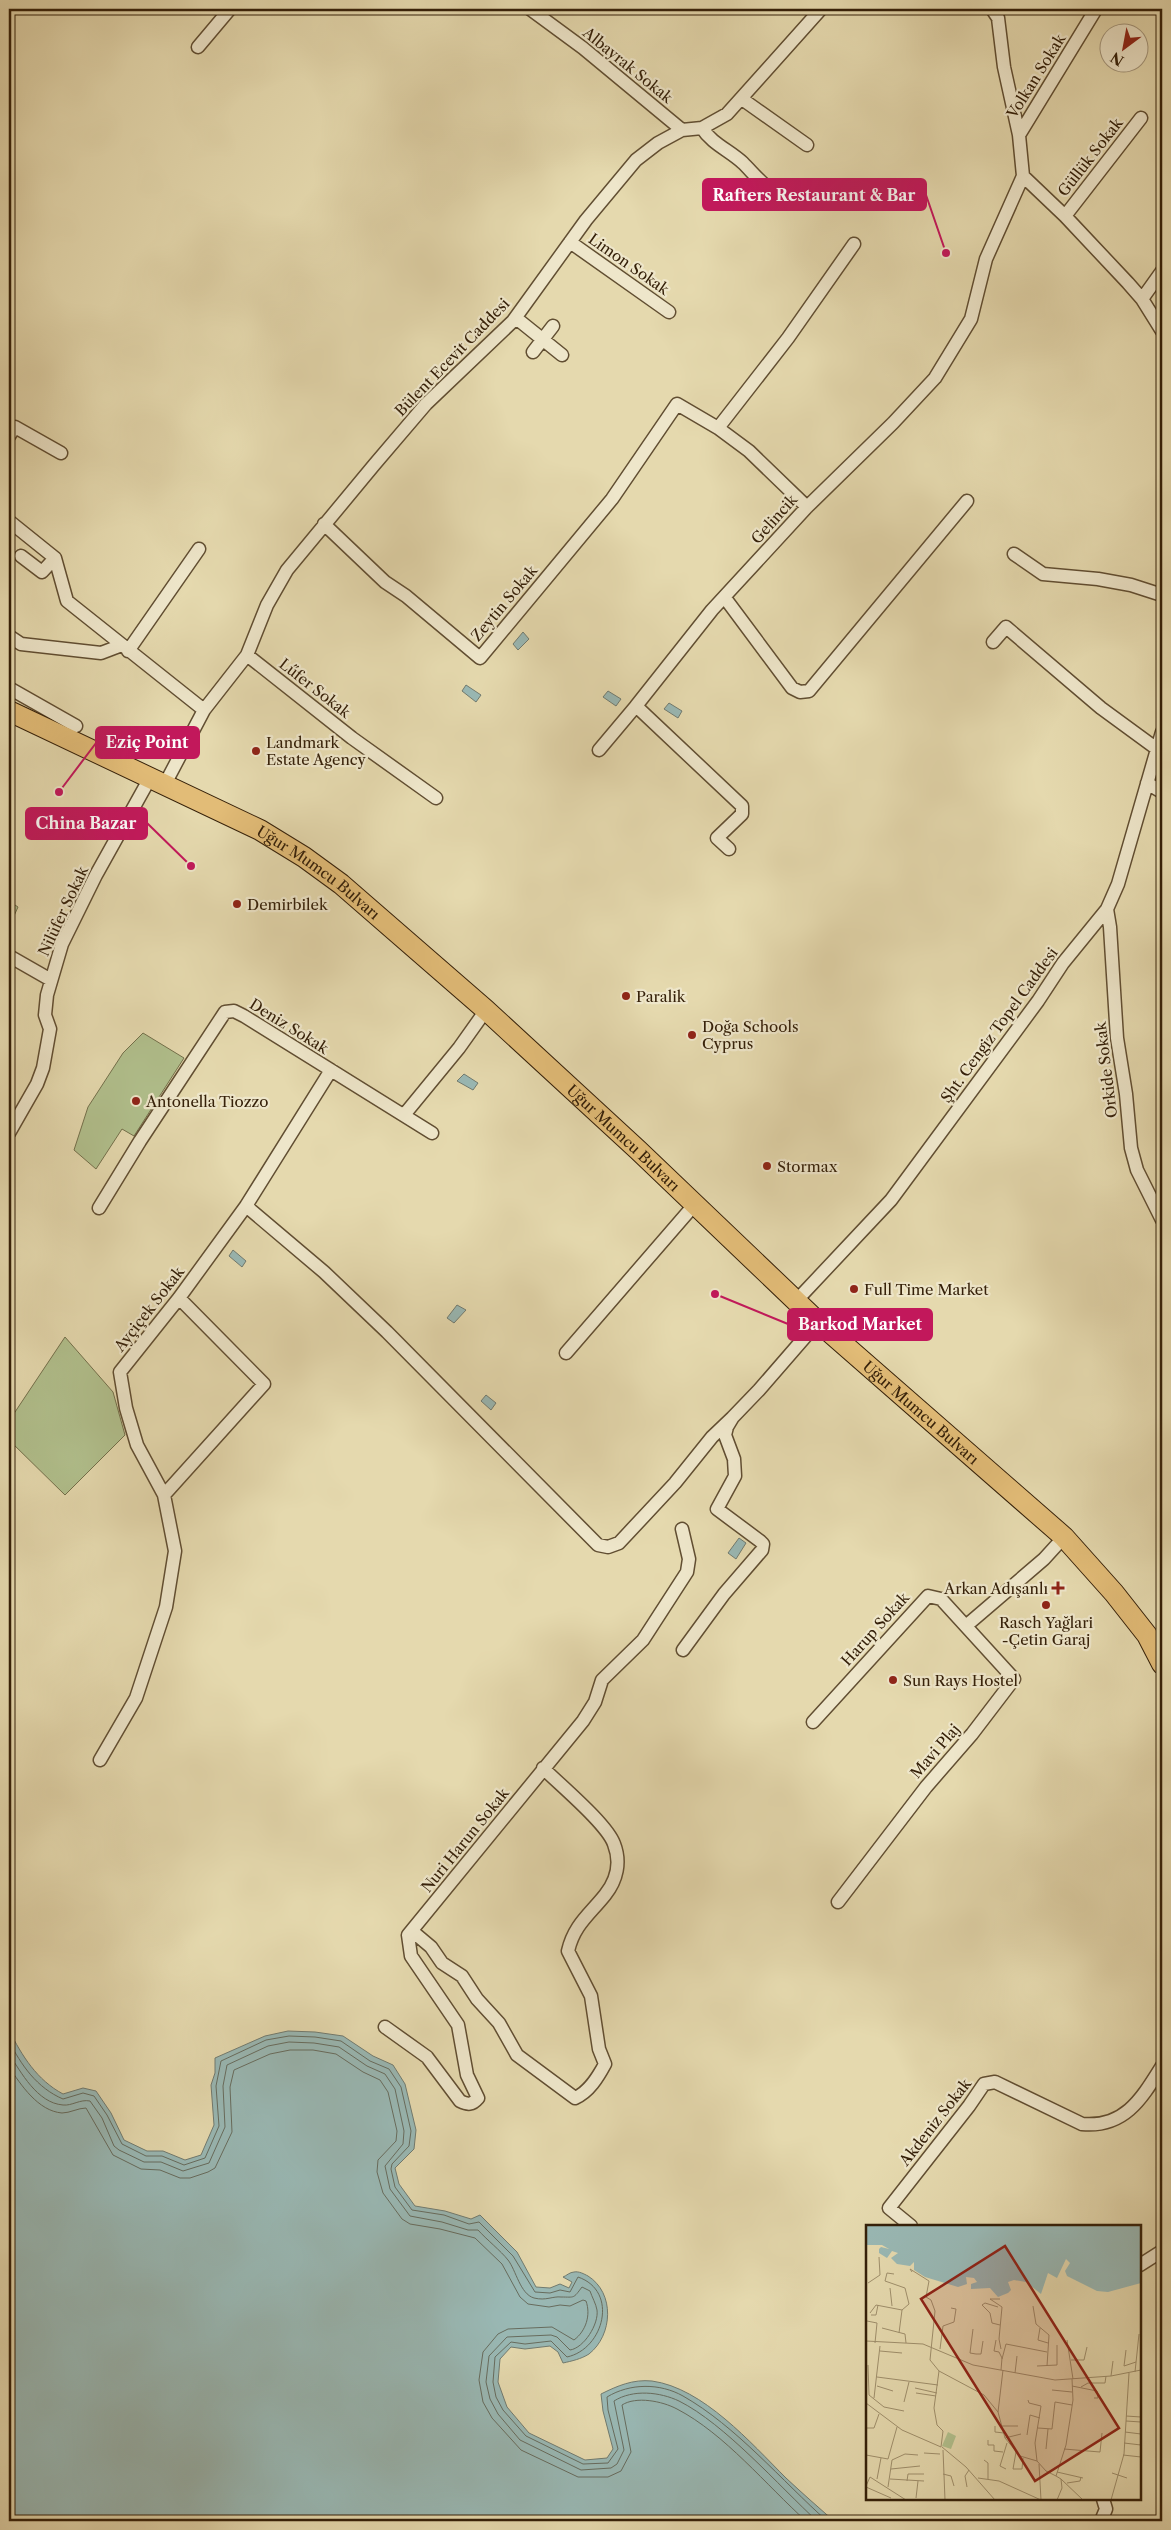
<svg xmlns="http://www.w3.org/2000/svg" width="1171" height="2530" viewBox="0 0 1171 2530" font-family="'Libre Caslon Text',serif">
<rect width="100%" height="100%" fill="#e5d9ae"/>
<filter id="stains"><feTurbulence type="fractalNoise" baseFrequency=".004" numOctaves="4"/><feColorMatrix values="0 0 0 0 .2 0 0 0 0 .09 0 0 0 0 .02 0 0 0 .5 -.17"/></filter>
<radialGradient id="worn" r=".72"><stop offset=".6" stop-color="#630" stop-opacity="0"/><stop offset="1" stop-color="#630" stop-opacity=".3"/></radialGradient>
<!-- green -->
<path fill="#b1c08d" stroke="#73704b" d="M9 901 18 907 9 927Z
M143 1033 184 1058 134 1136 122 1129 96 1169 74 1150 88 1107 123 1053Z
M65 1337 113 1392 125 1435 65 1495 9 1440V1421Z"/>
<!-- water -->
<path fill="#99b8b4" stroke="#717b70" d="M523 632 529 639 518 650 513 644Z
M466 685 481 695 476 702 462 691Z
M608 691 621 699 616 706 603 697Z
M669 703 682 711 678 718 664 709Z
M464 1074 478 1083 473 1090 457 1081Z
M233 1250 246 1261 242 1267 229 1256Z
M457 1305 466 1310 454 1323 447 1318Z
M486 1395 496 1403 491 1410 481 1401Z
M739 1538 746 1543 736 1559 728 1553Z
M9 2030C22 2056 37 2080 63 2094L83 2088 96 2091 111 2113 124 2140 147 2151H163L185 2160 201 2155 214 2125 211 2085 215 2073V2058L265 2036 288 2031 315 2032 343 2036 373 2056 393 2065 405 2084 416 2130 414 2149 395 2168 399 2184 415 2206 445 2211 471 2219 480 2215 517 2252 536 2287 550 2288 560 2284 569 2288 572 2282 563 2277C566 2276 570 2272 574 2272 579 2271 584 2274 588 2276 615 2293 613 2335 589 2354 581 2359 572 2361 563 2363L558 2352 550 2346 525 2349 511 2347 500 2359 498 2382 507 2407 529 2433 585 2460 607 2458 613 2449 603 2411 601 2394C617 2386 633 2379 652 2381 703 2388 751 2443 786 2478 802 2493 818 2507 834 2521H9Z"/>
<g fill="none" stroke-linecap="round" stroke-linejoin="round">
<!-- shore -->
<path stroke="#676c5e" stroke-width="1" d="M9 2041C21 2065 37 2088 63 2099L83 2093 94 2096 107 2115 122 2144 146 2156H162L184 2165 205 2158 219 2126 216 2086 221 2061 266 2040 289 2036 315 2037 341 2041 370 2061 389 2069 401 2087 411 2131 409 2146 392 2164 391 2169 395 2187 412 2210 444 2215 469 2224 479 2222 513 2256 535 2292 550 2293 560 2290 570 2292 578 2277C619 2291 604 2349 567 2357L551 2341 525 2344 511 2342 495 2357 493 2382 496 2397 503 2410 526 2436 583 2464 608 2463 618 2449 608 2410 607 2397C630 2383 660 2383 683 2396 736 2426 782 2481 827 2521
M9 2054C21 2072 37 2103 63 2105 72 2106 80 2099 90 2101L102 2118 114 2146 119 2150 144 2162H161L183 2171 209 2163 225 2127 223 2086 227 2065 268 2046 289 2042 314 2043 339 2047 367 2066 385 2074 395 2089 404 2131 403 2144 385 2166 390 2189 410 2216 442 2222 468 2230H478C486 2239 501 2251 508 2260 516 2270 520 2294 534 2298 546 2301 553 2296 561 2297 575 2297 573 2299 582 2287L590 2291C592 2297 596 2304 597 2310 599 2324 584 2348 570 2350L557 2337 551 2335 507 2337 489 2356 486 2382 490 2399 498 2414 520 2440 581 2470 611 2468 617 2464 624 2450 614 2401C633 2389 660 2392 679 2401 725 2424 779 2486 817 2521
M9 2067C21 2085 38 2111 62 2113 70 2113 78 2108 86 2108L113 2155 141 2169 160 2170 180 2178H190L208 2172 215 2168 232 2132 230 2087 234 2070 270 2054 290 2050H313L336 2054 363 2072 380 2080 388 2092 397 2131 396 2141 378 2160 377 2172 383 2193 402 2219 410 2224 440 2229 475 2238 502 2264 520 2297 528 2304 549 2307 560 2305 570 2306 583 2300 586 2301C591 2315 586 2331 574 2340L552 2327 508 2329 498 2334 483 2352 479 2380 483 2402 492 2418 521 2450 578 2477H608L621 2471 631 2452 622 2405C636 2396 662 2401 677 2409 725 2434 766 2485 806 2521"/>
<!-- street casing -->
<g stroke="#614e32" stroke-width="15">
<path id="street" d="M530 9 583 48 682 130
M992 9 998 18 1004 67 1019 135 1023 176 1065 216 1128 283 1142 299 1162 331
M198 47 230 9
M742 99 807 145
M702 128C712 144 729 150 743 163 753 173 760 182 771 190
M1019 135 1096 9
M1065 216 1141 118
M570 242 669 312
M1142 299 1162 271
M516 318 562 355
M533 352 553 326
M718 428 788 338 854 244
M9 436 15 427 61 453
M9 521 55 558 67 601 204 710
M324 524 385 582 406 596 480 658 612 499 677 404 718 428 749 451 807 507
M1014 554 1043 574 1098 579 1131 585 1162 595
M21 556 42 572 55 558
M725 598 792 688 800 692 809 691 967 501
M9 636 21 644 101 653 122 645
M993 642 1006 627 1101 708 1157 749
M128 651 199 549
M247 655 352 738 436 798
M9 688 76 726
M599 750 636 706
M1147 783 1162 792
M165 784 204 710 247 655 267 605 287 570 374 465 426 404 513 321 586 220 636 160 658 143 682 130 702 128 727 114 821 9
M729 849 717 838 742 814V806L636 706 712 610 807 507 893 423 935 378 971 319 986 259 1023 176
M1107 909 1110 927 1117 1038 1126 1094 1131 1148 1137 1170 1162 1220
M9 956 51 980
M404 1115 459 1048 486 1010
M9 1133 37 1084 43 1068 50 1029 45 1015 47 995 62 944 96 875 150 778
M246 1206 324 1272 387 1332 598 1545 608 1547 619 1543 675 1483 712 1437 733 1417
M99 1208 140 1141 225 1012 234 1011 244 1016 432 1133
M797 1300 891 1200 1038 1001 1063 963 1107 909 1118 884 1162 732
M566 1353 695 1204
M164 1495 264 1384 179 1298
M967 1625 1044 1559 1064 1537
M683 1650 724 1594 762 1550 763 1544 760 1541 717 1509 735 1476 734 1459 725 1435 727 1427 733 1417 759 1390 818 1322
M813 1722 928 1596 941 1599 1014 1679 972 1734 926 1787 838 1902
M100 1760 136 1698 166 1607 175 1551 164 1495 137 1445 126 1408 120 1372 179 1298 246 1206 331 1070
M412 1931 431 1947 442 1963 462 1976 477 1999 499 2023 517 2055 575 2098C589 2092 598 2077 605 2064L599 2049 591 1996 568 1951C574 1925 589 1915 605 1895 617 1880 621 1862 614 1844 607 1824 560 1785 543 1768
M385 2027 427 2057 460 2101C468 2105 472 2105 478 2098L467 2075 458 2025 411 1956 408 1935 583 1721 595 1702 602 1680 643 1640 687 1572 689 1559 682 1529
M911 2226 889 2208 969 2106 984 2084 995 2082 1082 2124C1125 2128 1142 2098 1162 2066
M1140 2265 1162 2251
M1101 2521 1106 2509 1103 2499"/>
</g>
<!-- primary casing -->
<g stroke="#352009" stroke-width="22">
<g id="primary">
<path id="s1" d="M9 711 260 830 304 857 341 884 486 1010 638 1150 818 1322 1064 1537 1114 1593 1147 1635 1162 1664"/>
</g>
</g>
<!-- street -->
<use href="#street" stroke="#eee6ca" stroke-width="12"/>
<!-- primary -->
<use href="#primary" stroke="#e2bc77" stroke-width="20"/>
</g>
<!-- markers -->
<g fill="#8f2418" stroke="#eee6ca" stroke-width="2">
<circle cx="256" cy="751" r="5"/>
<circle cx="237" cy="904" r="5"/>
<circle cx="626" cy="996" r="5"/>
<circle cx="692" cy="1035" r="5"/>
<circle cx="136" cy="1101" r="5"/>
<circle cx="767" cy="1166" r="5"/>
<circle cx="854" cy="1289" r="5"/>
<path d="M1055.5 1580.5h5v5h5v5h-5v5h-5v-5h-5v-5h5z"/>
<circle cx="1046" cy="1605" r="5"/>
<circle cx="893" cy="1680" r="5"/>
</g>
<g text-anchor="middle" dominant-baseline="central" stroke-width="4.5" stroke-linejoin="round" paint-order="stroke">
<!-- street labels -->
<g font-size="15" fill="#352009" stroke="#eee6ca">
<text transform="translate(628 65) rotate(39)">Albayrak Sokak</text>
<text transform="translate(1036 76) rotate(-58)">Volkan Sokak</text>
<text transform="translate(1090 157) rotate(-52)">Güllük Sokak</text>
<text transform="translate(629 264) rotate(35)">Limon Sokak</text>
<text transform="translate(452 357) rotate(-46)">Bülent Ecevit Caddesi</text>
<text transform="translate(774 519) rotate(-48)">Gelincik</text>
<text transform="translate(504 603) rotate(-50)">Zeytin Sokak</text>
<text transform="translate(315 688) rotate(38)">Lűfer Sokak</text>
<text stroke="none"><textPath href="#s1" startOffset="350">Uğur Mumcu Bulvarı</textPath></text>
<text transform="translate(63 911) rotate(-65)">Nilüfer Sokak</text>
<text transform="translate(999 1025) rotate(-54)">Şht. Cengiz Topel Caddesi</text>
<text transform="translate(289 1026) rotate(32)">Deniz Sokak</text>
<text transform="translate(1106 1070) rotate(-97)">Orkide Sokak</text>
<text stroke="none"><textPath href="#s1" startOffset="755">Uğur Mumcu Bulvarı</textPath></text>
<text transform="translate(149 1309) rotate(-52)">Ayçiçek Sokak</text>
<text stroke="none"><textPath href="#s1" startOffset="1160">Uğur Mumcu Bulvarı</textPath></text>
<text transform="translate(875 1629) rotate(-48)">Harup Sokak</text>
<text transform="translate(935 1751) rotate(-49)">Mavi Plaj</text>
<text transform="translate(465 1840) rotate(-51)">Nuri Harun Sokak</text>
<text transform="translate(935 2122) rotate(-52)">Akdeniz Sokak</text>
</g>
<!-- poi labels -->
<g font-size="15" fill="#352009" stroke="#eee6ca" text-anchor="start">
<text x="266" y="742">Landmark<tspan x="266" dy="17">Estate Agency</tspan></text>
<text x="247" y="904">Demirbilek</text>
<text x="636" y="996">Paralik</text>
<text x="702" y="1026">Doğa Schools<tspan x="702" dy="17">Cyprus</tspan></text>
<text x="146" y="1101">Antonella Tiozzo</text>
<text x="777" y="1166">Stormax</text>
<text x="864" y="1289">Full Time Market</text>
<text x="1048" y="1588" text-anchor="end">Arkan Adışanlı</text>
<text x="1046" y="1622" text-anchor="middle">Rasch Yağlari<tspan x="1046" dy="17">-Çetin Garaj</tspan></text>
<text x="903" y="1680">Sun Rays Hostel</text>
</g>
</g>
<!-- overview -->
<g transform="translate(866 2225)">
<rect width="275" height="275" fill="#e5d9ae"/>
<path d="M82 207 90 211 85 224 76 221Z" fill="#b1c08d"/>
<path d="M0 0H275V58L242 67 231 66 201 51 199 46 204 38 200 34 191 53 182 48 175 69 160 57 148 55 142 57 145 65 142 68 132 72 124 63 105 64V59L111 57 108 53 100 52 101 59 92 62 59 52 48 45V37L44 41 31 39 25 33 32 28 26 26 21 33 13 28V24L15 22 23 24 16 20H0Z" fill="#99b8b4"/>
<path fill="none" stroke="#9f8f6c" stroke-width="1" d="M46 47 44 44 63 56 60 72 65 75 69 86 64 135 73 146 68 183 71 200 77 206 75 222M28 49 21 48 19 56 39 63 43 79 36 85 33 108M2 58 14 50 13 32M24 63 26 81M134 74H124L136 82 133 114 135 124M167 81 170 99 183 110 181 141M132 82 119 78 116 80 124 88 126 98 134 100M4 88 10 80 36 85M5 90H10L12 80M1 96 11 98 9 118M16 103 39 109 40 118M174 103 172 115 182 118M107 104 104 128 110 129M130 115 128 126 133 127 136 133 135 145M201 115 207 154M0 116 57 119 107 140 189 155 245 151 275 145M74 124 77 101 88 97 90 84 85 83M260 125 258 141 270 137M14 126 36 128M110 129H115L117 116M136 134 140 119 181 127M205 135H218L221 122M2 140 3 170 18 182 38 186M171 141 191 140V120M137 145 132 187 139 213 154 231 171 236 180 246 190 251M73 146 118 170 132 187M269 147 273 109M149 148 151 131M245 151 247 136M11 152 72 160M11 161 27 166M206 161 231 166 232 173H228M215 162 222 158H239L240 151M49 163 71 168M186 165 206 167M50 168 70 171M8 173 14 121M162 175 163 178 175 181 169 218 171 236M38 177 43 157M0 178 36 205 75 222M260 191 275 192M260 196 275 197M129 201V207L138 208M136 201H152M0 203H8L13 189M172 203 186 204 189 177 206 180M259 207 275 209M161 210 164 190 174 193M139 213 155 209M122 215V220H128V226L137 227M258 218 275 220M76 222 100 242 129 275M180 224 182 204M198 224 234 227 236 208M77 225 79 275M150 227 147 244H156L157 233M58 228 74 229M0 230 22 234M257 230 275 232M22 234 31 202M26 235 39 229 52 230M118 235 122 238V254M173 239 175 275M25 244 54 241M140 244 134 241 141 218M191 247 217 253M246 248 261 253M77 249 85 251 88 261M112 253 133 256 175 275M11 254 15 233M24 254 58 256M195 254 217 275M41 256 42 249H58M201 258 214 256 215 252M0 261 4 252 40 275H48M0 262 25 273M22 262 26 235M101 262 99 251 103 245M50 273 52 256M191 275 196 263 195 254 190 251 200 220 207 175 206 154M245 275 258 229 263 148"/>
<path fill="#8f2418" fill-opacity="0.15" stroke="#8f2418" stroke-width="2.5" d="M139 21 253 203 169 256 55 74Z"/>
<rect width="275" height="275" fill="none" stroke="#352009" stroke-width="2.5"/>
</g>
<!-- callouts -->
<path fill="none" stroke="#c2185b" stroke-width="2" d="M946 253L926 195M59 792L96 743M191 866L147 823M715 1294L788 1324"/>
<g fill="#c2185b" stroke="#eee6ca" stroke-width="2">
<circle cx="946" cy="253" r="5"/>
<circle cx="59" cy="792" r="5"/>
<circle cx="191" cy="866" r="5"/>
<circle cx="715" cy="1294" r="5"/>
</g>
<g fill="#c2185b" stroke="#c2185b" stroke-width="2">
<rect x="703" y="179" width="223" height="31" rx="5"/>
<rect x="96" y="727" width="103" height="31" rx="5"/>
<rect x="26" y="808" width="121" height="31" rx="5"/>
<rect x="788" y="1309" width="144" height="31" rx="5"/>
</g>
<g font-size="16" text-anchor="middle" font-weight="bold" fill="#fff">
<text x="814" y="201">Rafters Restaurant &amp; Bar</text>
<text x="147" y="748">Eziç Point</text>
<text x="86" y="829">China Bazar</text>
<text x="860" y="1330">Barkod Market</text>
</g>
<!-- margin -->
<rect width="1171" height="2530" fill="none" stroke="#e5d9ae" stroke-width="30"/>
<rect x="10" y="10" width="1151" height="2510" fill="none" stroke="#352009" stroke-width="2.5"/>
<rect x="15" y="15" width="1141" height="2500" fill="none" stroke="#352009"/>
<!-- north arrow -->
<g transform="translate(1124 48) rotate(212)"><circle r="24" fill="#eee6ca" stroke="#a4977d"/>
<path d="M0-4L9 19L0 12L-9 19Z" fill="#8f2418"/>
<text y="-8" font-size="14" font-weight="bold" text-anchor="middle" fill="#352009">N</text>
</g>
<rect width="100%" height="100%" filter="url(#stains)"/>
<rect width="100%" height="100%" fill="url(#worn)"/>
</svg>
